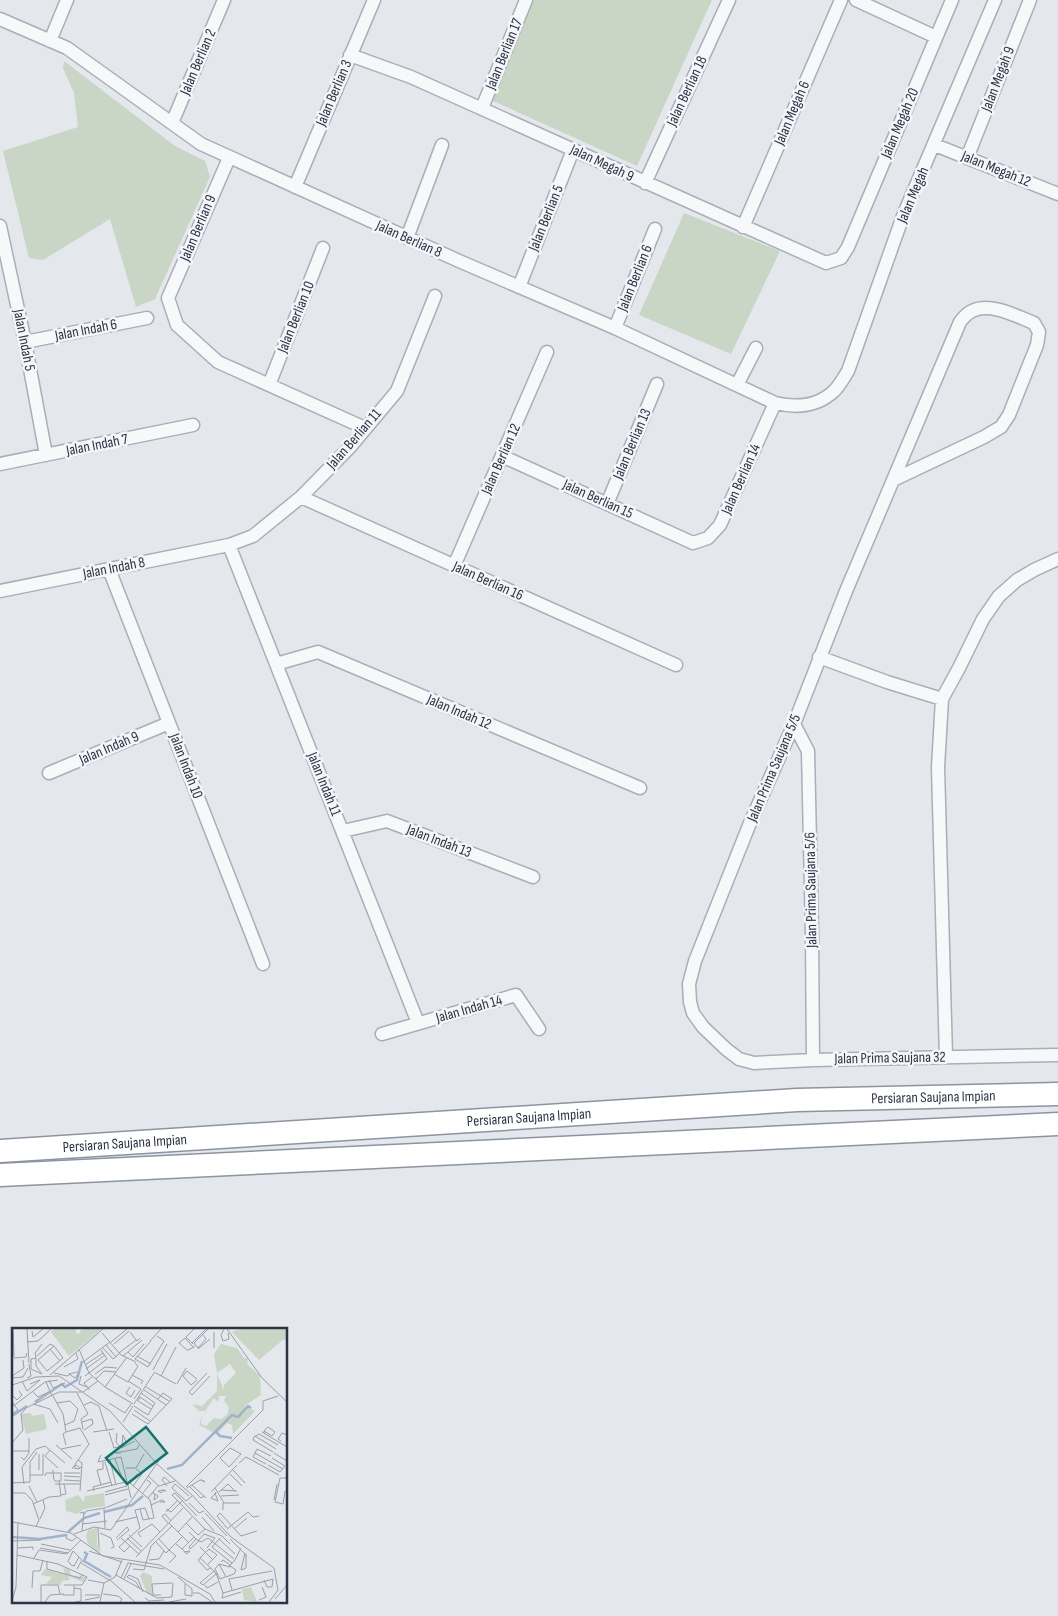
<svg xmlns="http://www.w3.org/2000/svg" width="1058" height="1616" viewBox="0 0 1058 1616" font-family="'Sofia Sans Condensed',sans-serif">
<rect width="100%" height="100%" fill="#e4e7ec"/>
<!-- green -->
<path fill="#c9d6c5" d="M531 0H712L637 166 491 100Z
M64 61 175 146 205 161 210 177 155 299 136 307 110 219 43 260 29 258 3 151 78 127 74 93 63 68Z
M684 213 780 251 731 354 639 315Z"/>
<g fill="none" stroke-linecap="round" stroke-linejoin="round">
<!-- street casing -->
<g stroke="#a9aeb7" stroke-width="15">
<path id="street" d="M856 0 936 37
M0 19 67 48 201 144 459 261 615 328 775 403C796 408 817 407 834 391 840 385 844 377 848 371L903 216 995 0
M50 41 67 0
M350 55 411 77 826 263 841 258 848 247 952 0
M482 108 526 0
M172 123 224 0
M935 145 1058 194
M229 158 168 298 177 325 218 362 365 428
M967 158 1030 0
M645 183 729 0
M295 187 374 0
M0 226 25 342 46 455
M743 227 841 0
M407 238 442 145
M519 287 573 150
M615 328 655 229
M25 342 147 318
M269 385 323 248
M737 385 756 348
M502 456 693 543 708 538 720 525 775 403
M0 464 193 425
M893 480 984 437 1001 427 1009 415 1037 345 1039 332 1034 323C1016 316 991 302 972 311 968 313 963 318 960 322L846 591 794 724 750 823 695 961 689 984 690 1002 693 1013 703 1027 726 1049 739 1059 754 1063 813 1060 1058 1055
M301 497 676 665
M607 504 657 384
M229 545 418 1023
M454 566 547 352
M109 569 263 964
M0 591 229 545 253 536 301 497 351 446 397 391 435 296
M819 657 887 682 942 699
M276 664 318 652 640 788
M794 724 808 751 812 935 813 1060
M49 773 169 723
M343 831 387 821 533 877
M382 1034 516 995 539 1029
M946 1057 938 767 942 699 959 668 983 619 999 596 1017 580 1034 570 1058 559"/>
</g>
<!-- highway casing -->
<g stroke="#8b94a3" stroke-width="25">
<g id="highway">
<path id="s1" d="M0 1151 797 1100 1058 1094"/>
<path d="M0 1175 1058 1124"/>
</g>
</g>
<!-- street -->
<use href="#street" stroke="#f7f8fa" stroke-width="12"/>
<!-- highway -->
<use href="#highway" stroke="#fff" stroke-width="22"/>
</g>
<g text-anchor="middle" dominant-baseline="central" stroke-width="5" stroke-linejoin="round" paint-order="stroke">
<!-- street labels -->
<g font-size="15" fill="#2b3445" stroke="#f4f6f9">
<text transform="translate(504 54) rotate(-68)">Jalan Berlian 17</text>
<text transform="translate(198 62) rotate(-67)">Jalan Berlian 2</text>
<text transform="translate(998 79) rotate(-69)">Jalan Megah 9</text>
<text transform="translate(687 91) rotate(-65)">Jalan Berlian 18</text>
<text transform="translate(334 93) rotate(-67)">Jalan Berlian 3</text>
<text transform="translate(792 113) rotate(-67)">Jalan Megah 6</text>
<text transform="translate(900 123) rotate(-67)">Jalan Megah 20</text>
<text transform="translate(602 163) rotate(25)">Jalan Megah 9</text>
<text transform="translate(996 169) rotate(22)">Jalan Megah 12</text>
<text transform="translate(913 195) rotate(-67)">Jalan Megah</text>
<text transform="translate(546 218) rotate(-68)">Jalan Berlian 5</text>
<text transform="translate(198 228) rotate(-67)">Jalan Berlian 9</text>
<text transform="translate(409 239) rotate(24)">Jalan Berlian 8</text>
<text transform="translate(635 278) rotate(-68)">Jalan Berlian 6</text>
<text transform="translate(296 317) rotate(-68)">Jalan Berlian 10</text>
<text transform="translate(86 330) rotate(-11)">Jalan Indah 6</text>
<text transform="translate(24 340) rotate(79)">Jalan Indah 5</text>
<text transform="translate(354 439) rotate(-49)">Jalan Berlian 11</text>
<text transform="translate(632 444) rotate(-67)">Jalan Berlian 13</text>
<text transform="translate(97 445) rotate(-11)">Jalan Indah 7</text>
<text transform="translate(501 459) rotate(-66)">Jalan Berlian 12</text>
<text transform="translate(741 479) rotate(-66)">Jalan Berlian 14</text>
<text transform="translate(598 499) rotate(24)">Jalan Berlian 15</text>
<text transform="translate(114 568) rotate(-11)">Jalan Indah 8</text>
<text transform="translate(488 581) rotate(24)">Jalan Berlian 16</text>
<text transform="translate(459 712) rotate(23)">Jalan Indah 12</text>
<text transform="translate(109 748) rotate(-23)">Jalan Indah 9</text>
<text transform="translate(186 766) rotate(69)">Jalan Indah 10</text>
<text transform="translate(774 768) rotate(-67)">Jalan Prima Saujana 5/5</text>
<text transform="translate(324 784) rotate(68)">Jalan Indah 11</text>
<text transform="translate(439 841) rotate(21)">Jalan Indah 13</text>
<text transform="translate(811 890) rotate(-91)">Jalan Prima Saujana 5/6</text>
<text transform="translate(469 1009) rotate(-16)">Jalan Indah 14</text>
<text transform="translate(890 1058) rotate(-1)">Jalan Prima Saujana 32</text>
<text stroke="none"><textPath href="#s1" startOffset="935">Persiaran Saujana Impian</textPath></text>
<text stroke="none"><textPath href="#s1" startOffset="530">Persiaran Saujana Impian</textPath></text>
<text stroke="none"><textPath href="#s1" startOffset="125">Persiaran Saujana Impian</textPath></text>
</g>
</g>
<!-- overview -->
<g transform="translate(12 1328)">
<rect width="275" height="275" fill="#e4e7ec"/>
<path d="M42 1H64V6L68 5 69 1H90L57 28 39 4ZM85 200V218L89 220 87 226 76 216 74 208 76 202Z" fill="#c9d6c5"/>
<path d="M229 1H275V15L272 11 247 32 220 4ZM209 16 225 20 232 30H236L235 36 248 48 249 67 232 78 243 83 221 106 220 97 215 95 205 106 187 97 190 88 189 96 194 98 202 90 209 91 215 87 217 80 212 72 214 68H207L206 74 202 70 193 83H187L180 76 190 78 205 63V46L212 62V57L224 45 218 36 205 45 202 26ZM51 239 58 242 59 248 74 249 71 254 56 248 58 252 50 253 49 257 34 256 40 249 29 247 33 241 53 246ZM131 244 140 248V268L135 265 128 248ZM239 259 245 274H246L232 272 230 261Z" fill="#c9d6c5"/>
<path d="M19 85 20 88 32 86 35 101 14 106 9 86ZM92 165 93 178 72 181 65 186 54 183 53 172 66 167 72 174 73 168Z" fill="#c9d6c5"/>
<path fill="none" stroke="#9fb4cc" stroke-width="2.5" d="M23 74 50 56 53 59 65 52 70 33M0 88 15 78M203 103 208 108 220 110M155 141 170 137 220 87 226 89 236 78 239 80M92 184 120 177 131 168M56 204 72 190 88 185M0 209 28 211 54 207M72 224 75 226 72 233 99 249"/>
<path fill="none" stroke="#9a9fa9" stroke-width="1" d="M1 1 2 29M15 1 17 35M212 1 209 7 211 13 217 11 216 5M215 1 250 50 275 74M20 3 21 9 31 1M118 4 125 13 128 10M90 5 109 27 124 34M191 7 194 11 186 20 182 15 196 1M138 13 149 1M139 13 123 31 136 39 152 13 145 8M15 14 26 13 39 1M99 14 115 1M180 15 194 1M102 16 117 3M181 16 174 9 182 1M94 17 104 29M181 19 173 10 167 15 175 22H176L182 19 183 18M91 20 101 31 107 26M202 20V4M38 21 48 33M67 21 77 45 93 59 121 76M186 21 198 11M116 24 121 29 132 16M107 25 124 12M25 28 38 16 42 18M111 28 130 12M125 28 139 36M2 30 14 29 15 25M24 30 19 31V41L30 46 24 38V29L23 25 30 16M26 32 35 43 51 30 42 18M26 32 42 18M71 34 98 14M73 37 91 25M52 39 66 31 64 25M74 41 93 27M141 42 155 16M142 44 164 56M42 45 55 48 57 47V46L65 44 67 45 63 50 57 46M83 46 93 39 105 40M102 46 116 54 126 38 123 35M38 47 91 1M120 47 131 53 129 56M0 48 12 40 11 32M69 48 67 56 75 59M73 48 95 31 89 22M149 48 164 19M0 50 11 49 16 40M15 50 19 48 17 36M84 51 92 43 104 44M185 51 175 43 171 48 179 57 185 52M37 52 41 60 53 55M10 53 15 63 28 52 18 56M116 53 129 61 122 71M34 54 40 68M165 56 174 40M0 57 24 49 47 48 98 83 146 137 179 166 219 209 262 240 266 262 257 274M93 59 115 29M118 59 114 65 119 69 123 62M134 59 157 73M78 62 72 55 80 49M132 62 154 77M21 64 26 69 37 64M71 64 86 53M177 64 180 67 198 48M177 64 195 45M65 65 76 86 69 91 71 101M1 68 5 72 10 67 7 63M41 68 51 86 54 104 68 100 77 116 60 141M0 74 6 82 0 86M45 75 58 73 66 81 62 93 53 97M97 75 113 85 119 76M21 76 38 81 46 95M122 76 142 45M72 77 79 74 87 78 95 103M122 78 136 87 143 75 129 65M0 79 33 54 46 52M139 81 126 73 128 69 141 78M122 82 138 93M120 86 136 96 160 71 151 65 146 71M70 94 80 91 81 96 72 102M111 94 121 78M81 104 102 101M97 104 102 120M250 104 275 119M105 105 104 114 109 120 123 113M252 105V103L256 99 263 104 260 108 252 103M243 108 264 121M269 113 266 111 270 105 275 107M0 115 11 102 9 86 14 80 47 64H70M44 117 60 131M54 117 51 106 54 104M101 120 106 119 114 114 111 107 110 116M218 120 229 126 217 139 208 130ZM49 121 69 117M38 122 33 128 46 140M0 123H17M261 124 241 112 242 109 247 106 266 117M109 125H103L125 121 127 117M243 125 257 133M262 125 275 133M89 127 86 134 109 129 119 170M9 129 12 132 17 125V110M103 131 109 147M66 132 70 135 68 163M98 132 104 157M257 133 271 141M93 134 100 158M227 135 234 129 267 147M254 136 241 129 245 121 259 128M256 137 268 144 273 138 260 130M68 140 64 137 62 140 67 141 69 139M114 140H123L130 146 121 158M124 140 132 126M27 142V126M221 142 233 155M52 145H68M125 146 118 155 138 172 142 190 131 192 128 181M218 146 230 158M18 147H31V126M33 148 34 145H49V153H43L42 152 41 145V142M52 148 68 149M136 148 147 158 163 153M52 152 68 153M0 155 18 154V134L25 124M12 156 10 139 24 121 33 118 53 135M43 156H68M163 156 160 160 174 173 180 168M163 156 177 168M89 157 85 142 91 141V134M180 157 194 170M17 158 25 174M155 158 150 152 152 149 159 155M174 159 251 82V73L266 68M178 159 189 170 192 168M175 160 188 152H189L192 153 193 154 189 152M203 160 212 175M152 162 149 165 146 163 151 162H153V164M209 162 225 163M75 163 114 154M82 163 81 159 99 154M273 163 271 176 263 174 268 150H275M93 164 115 158M141 164 142 166H143L146 168V169L142 172 143 166M199 164 225 137M207 164 216 156 223 163M0 165H13L20 172 27 192 24 199M203 165 206 173 199 170 202 167 204 164M130 166 139 155 135 152M49 167 54 166 52 156M93 167 116 161M209 168 227 167M136 170 146 158M262 172 265 156M177 175 187 185 192 183M21 176 37 169 49 168 47 153M139 177 150 172 153 174H148M92 181 93 200M154 181 159 184 171 172M211 182V175H228M154 184 165 173M68 185 72 184 70 203M193 185 215 208M72 187 74 183 93 180 115 171M185 188 163 165 160 167 193 201 210 208 218 216M190 189 202 203M28 191 33 180 31 172M1 194 59 205 91 228 148 237 198 266 203 274M103 194 125 189M156 195 150 188 153 186 159 193M157 195 177 215M174 195 186 207 193 201M70 196 95 193M86 199 87 219M215 200 205 188 208 185 229 208 245 203M215 201 236 184 241 189 247 188M222 201 235 190M166 204 180 189M177 204 184 211 187 213 178 221 177 219 184 211M88 205 99 210 102 219 99 220M55 206 54 210 60 213 64 210M62 206 82 199 99 202 148 131M117 207 130 219M129 209 126 205 140 196 148 204M104 210 115 199 117 202M109 210 127 226M115 210 129 223M208 210 200 219 220 235M207 211 223 226M218 211 235 228M105 212 117 202M186 212 189 214 196 210 222 231M0 213 29 212M186 213 192 206 203 210 195 220M144 214 154 225 157 222 147 211M29 216 58 222M164 216 170 221 175 226 178 223 172 224M118 218 112 224 107 219 128 200 123 182 133 180 137 191M188 219 201 232M6 220 21 219V222M28 220 56 225M170 221 182 209M61 223 56 233 59 237 62 238 67 229M61 223 70 232 65 241M77 223 110 234M5 227 46 236 75 249 70 257H52M124 229 171 180M22 230 27 222 55 226 69 212M188 230 202 243 204 246 191 257 188 255 202 243M137 232 147 231 152 223M35 233V241L68 250 70 247M209 234 211 232 217 236 218 238 224 242 222 246 214 249 207 236 218 239V238L220 235 223 232 229 220M69 235 97 252M157 235 164 228 157 222 170 209M196 236 205 227 197 221 186 232 195 242 199 240M207 236 203 241 208 251 213 249M121 241 132 242 139 218 160 198M229 242 234 240V227M229 242 233 225M204 245 211 265M104 247 145 270 160 269 161 255M115 249 117 247 126 251 131 264M115 249 124 254 128 261M166 249 180 261V268L173 267V256M109 250 116 235 152 241M112 251 119 236M76 252 92 255M98 252 123 274M252 252 255 259H260L261 251M193 257 195 260 206 254M20 260 21 243H28L31 232M62 260 69 261V273L63 274M220 262 217 251 260 243M229 264 210 270 211 265 261 251M181 265H187L200 274M91 266 106 268 110 271 108 274M51 267H62V258M73 267H88M149 267H141L140 256 160 255M133 270 137 273 152 272M263 271 275 257M73 272 88 269M247 272 254 269 250 259M0 273 4 259 6 194M29 274V257H46L48 266M33 274 38 267 52 266M88 274 92 255 103 249 110 232M157 274 174 271"/>
<path fill="#0f766e" fill-opacity="0.15" stroke="#0f766e" stroke-width="2.5" d="M134 99 155 125 115 156 94 130Z"/>
<rect width="275" height="275" fill="none" stroke="#2b3445" stroke-width="2.5"/>
</g>
</svg>
